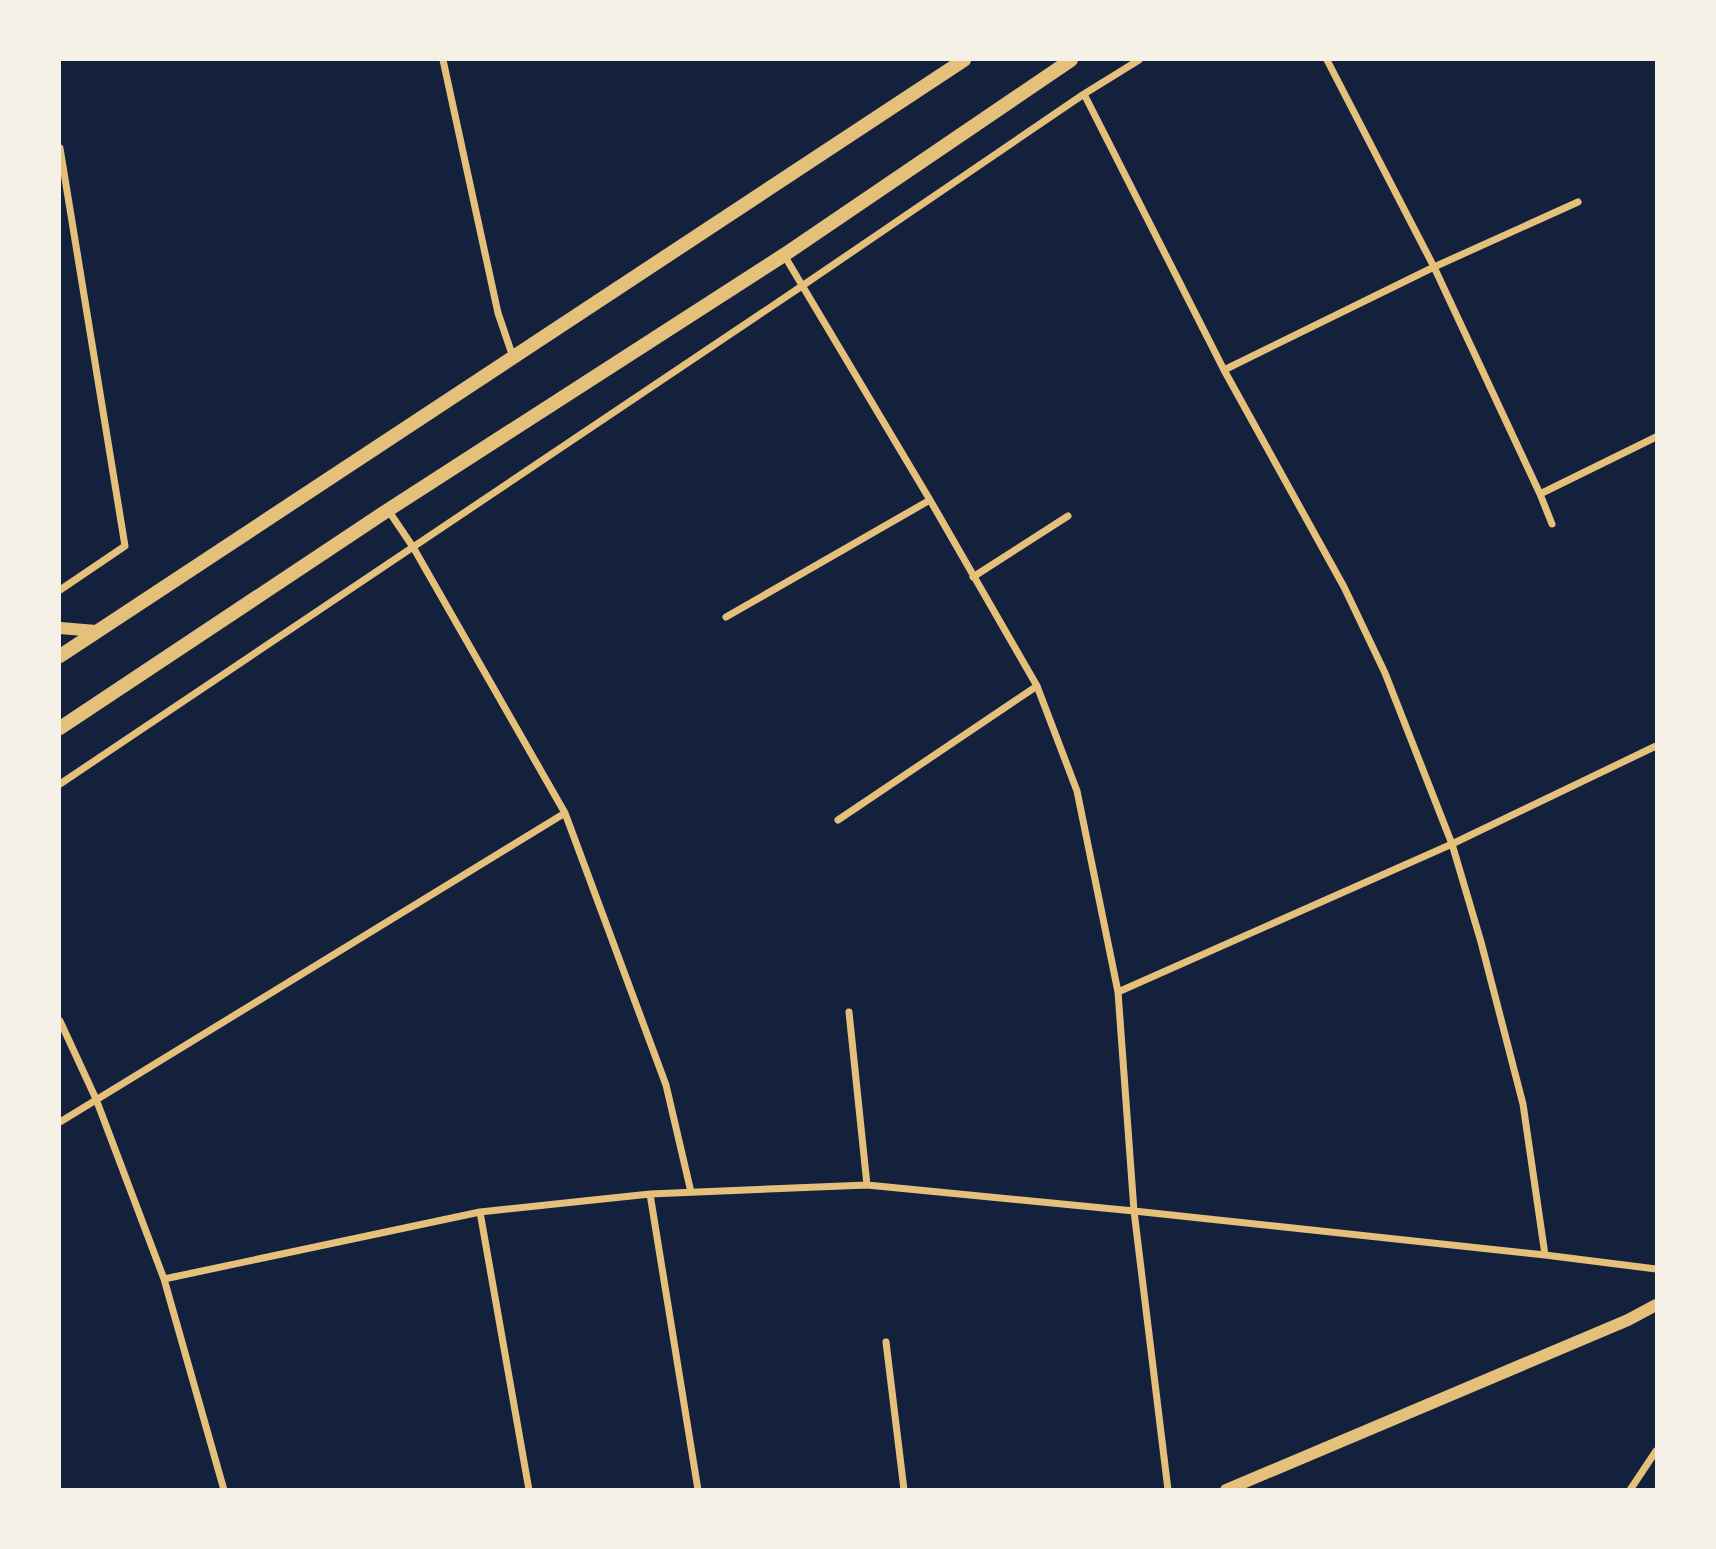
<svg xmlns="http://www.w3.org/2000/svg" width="1716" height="1549" viewBox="0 0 1716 1549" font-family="'Work Sans',sans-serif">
<rect width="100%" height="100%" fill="#14213d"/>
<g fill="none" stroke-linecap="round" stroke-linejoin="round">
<!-- minor -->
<path stroke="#e5c07b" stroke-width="7" d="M443 60 498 313 513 357
M1327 60 1434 267 1540 494 1552 524
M1084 94 1224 370 1344 587 1385 673 1452 844 1481 942 1523 1104 1545 1255
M60 148 125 546 60 590
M784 255 930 500 1037 686 1077 791 1118 992 1134 1211 1168 1490
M1224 370 1434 267 1578 202
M1540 494 1656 437
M388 510 413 547 565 813 666 1085 691 1192
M973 577 1068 516
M726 617 930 500
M60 784 802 286 1084 94 1139 60
M838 820 1037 686
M1118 992 1452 844 1656 746
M849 1012 867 1185
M60 1021 96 1099 164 1279 224 1490
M60 1122 565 813
M650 1194 698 1490
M480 1212 529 1490
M164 1279 480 1212 650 1194 867 1185 1134 1211 1545 1255 1656 1269
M886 1342 904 1490
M1630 1490 1656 1451"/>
<!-- tertiary -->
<path stroke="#e5c07b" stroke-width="12" d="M60 628 96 631
M1226 1490 1628 1320 1656 1305"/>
<!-- secondary -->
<path stroke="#e5c07b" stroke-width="14" d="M60 656 964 60
M60 728 388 510 784 255 1071 60"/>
</g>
<!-- border -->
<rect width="1716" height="1549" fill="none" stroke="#f6f1e7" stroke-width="122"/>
</svg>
